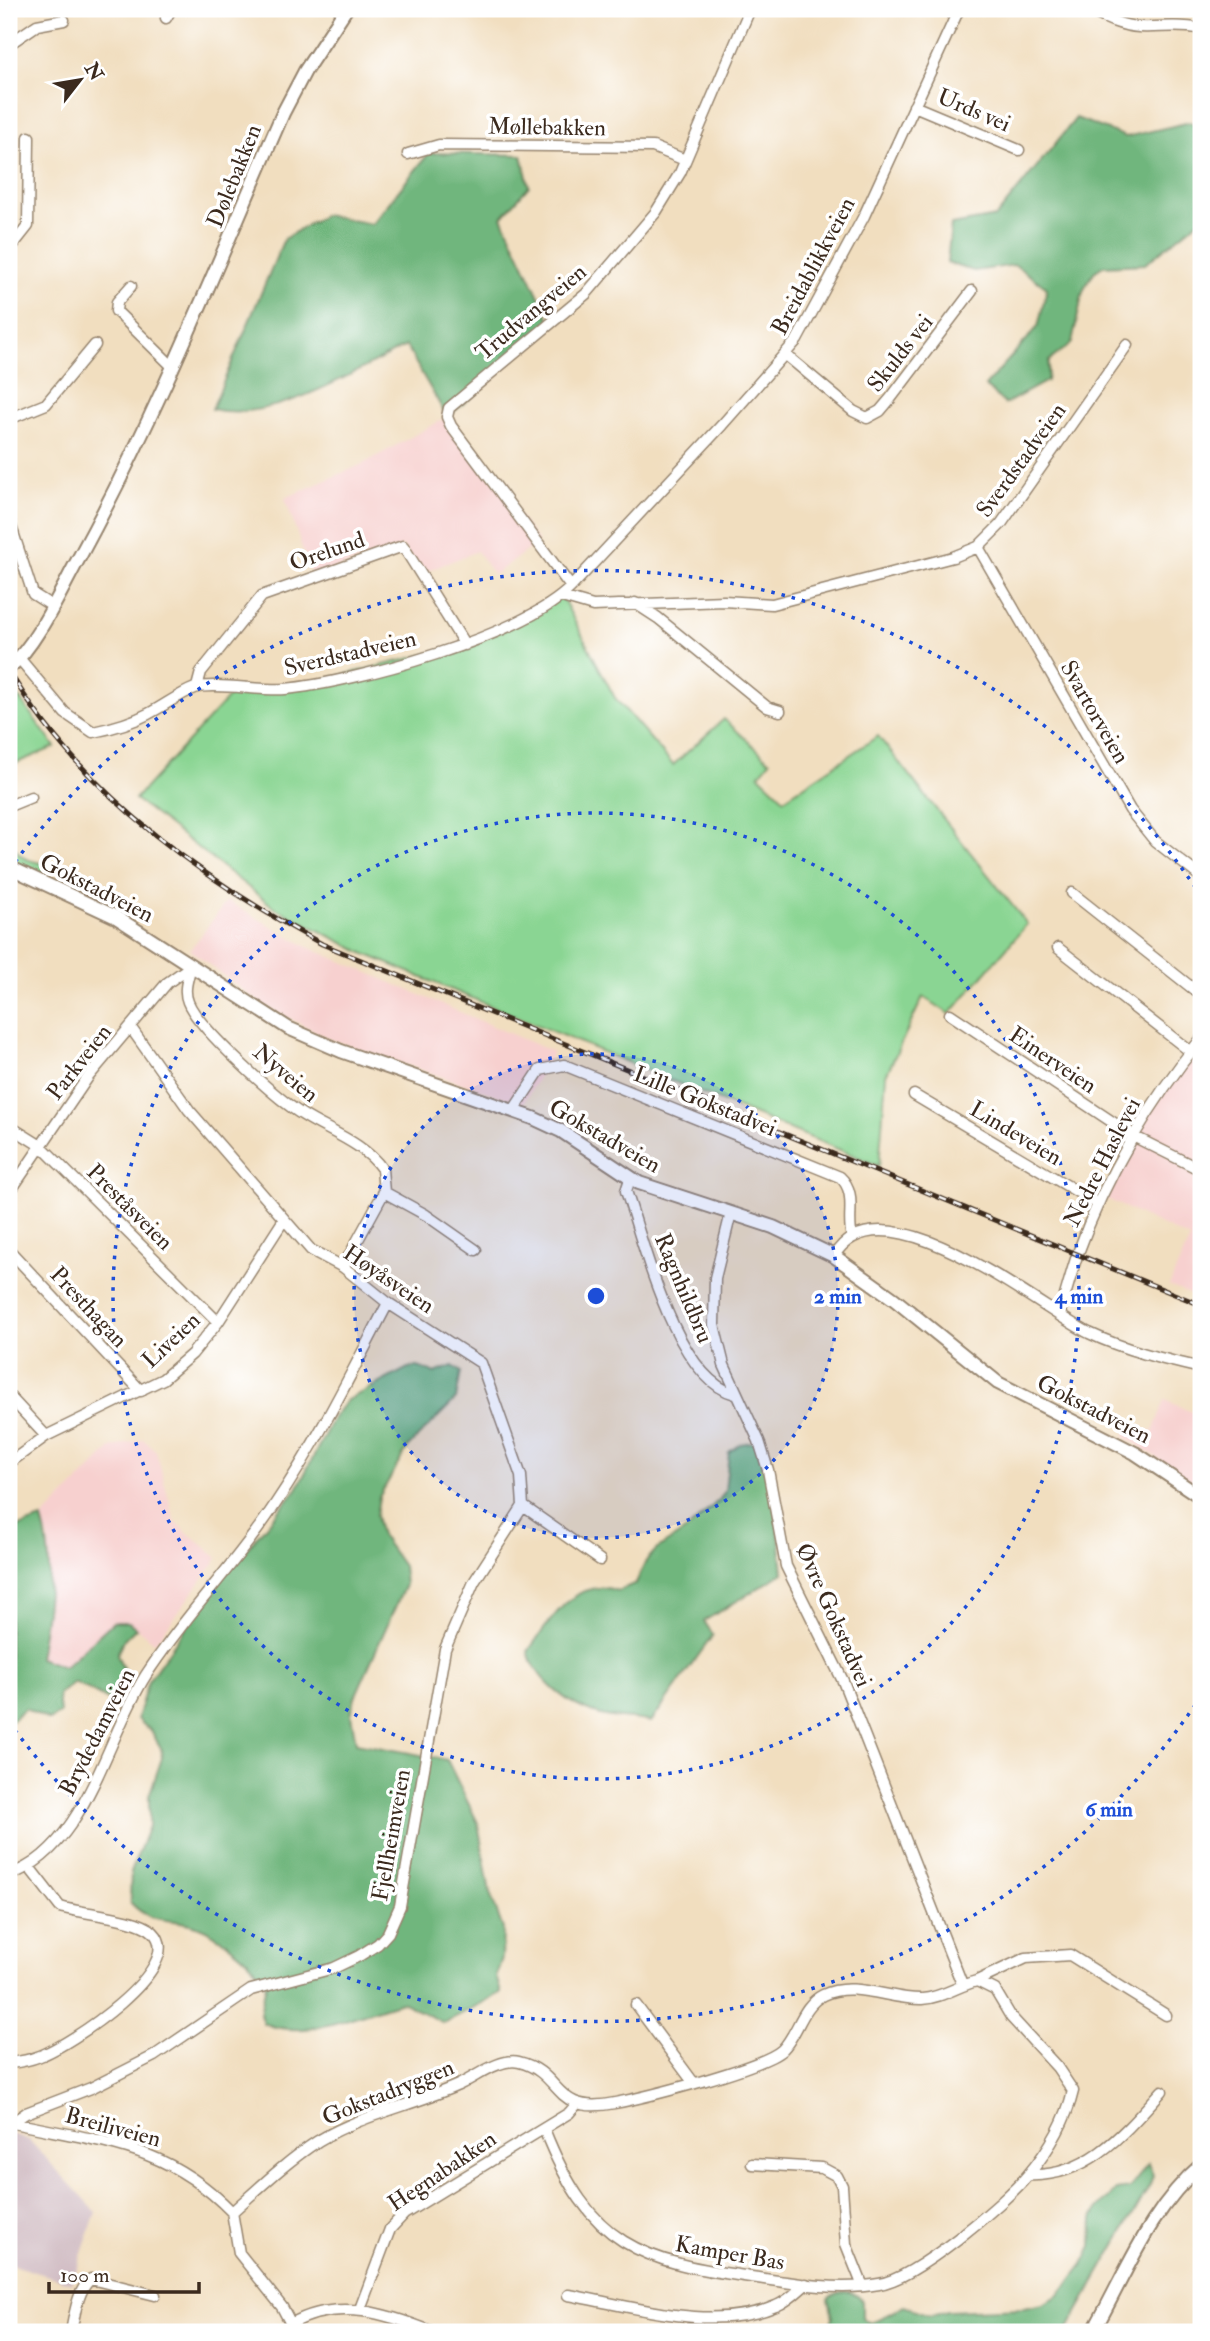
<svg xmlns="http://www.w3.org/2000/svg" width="1210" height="2341" viewBox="0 0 1210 2341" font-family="'IM FELL Double Pica',serif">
<rect width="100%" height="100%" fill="#fff"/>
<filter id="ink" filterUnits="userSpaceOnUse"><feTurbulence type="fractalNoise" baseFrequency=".0143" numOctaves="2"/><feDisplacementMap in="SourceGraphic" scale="14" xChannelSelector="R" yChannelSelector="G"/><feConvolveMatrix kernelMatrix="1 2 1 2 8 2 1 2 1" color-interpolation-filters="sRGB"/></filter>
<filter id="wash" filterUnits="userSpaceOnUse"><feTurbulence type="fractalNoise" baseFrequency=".00686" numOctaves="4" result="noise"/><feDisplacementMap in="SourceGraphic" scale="28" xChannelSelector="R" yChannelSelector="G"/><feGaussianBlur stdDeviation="1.57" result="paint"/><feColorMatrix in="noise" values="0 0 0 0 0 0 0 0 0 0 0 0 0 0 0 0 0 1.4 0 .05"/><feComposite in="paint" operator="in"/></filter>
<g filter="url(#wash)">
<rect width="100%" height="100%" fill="#f1debf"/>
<!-- built -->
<path fill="#f7d0cf" d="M447 417 538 542 494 575 477 551 420 574 403 546 312 577 285 498 363 464Z
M227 901 308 947 553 1052 523 1104 330 1039 260 1003 190 950Z
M1201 1041V1299L1169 1286 1190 1239 1103 1197 1146 1117Z
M1165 1400 1198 1415 1201 1411V1487L1124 1436 1128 1426 1153 1432Z
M143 1439 156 1451 175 1522 218 1558 155 1643 129 1622H113L64 1668 39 1658 48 1606 49 1540 42 1519 111 1448Z"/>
<!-- industrial -->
<path fill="#d2bec5" d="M9 2133 29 2140 96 2212 72 2283 9 2264Z"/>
<!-- green -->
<path fill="#8ad593" stroke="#628058" stroke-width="2" d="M562 597 615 698 673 765 724 719 770 761 759 775 784 799 878 736 1027 924 950 1014 923 997 886 1075 879 1166 365 954 275 908 135 799 236 689H287L465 645Z
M9 684 55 747 9 766Z
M9 838C18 858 26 861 47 864L41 873 9 861Z"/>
<!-- forest -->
<path fill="#6fb67d" stroke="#55704e" stroke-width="2" d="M1076 118 1126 137 1190 122 1201 128V219L1145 264 1103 266 1094 272 1083 291 1072 343 1049 361 1047 381 1005 404 985 386 1038 327 1047 288 1015 265 974 271 947 263 951 225 996 217Z
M429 153 522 155 529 186 502 217 551 322 507 358 482 388 447 417 406 346C352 372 273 424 212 409L284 239 324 215 372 224Z
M453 1366 461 1372 456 1399 408 1447 379 1497 376 1516 381 1535 403 1566 405 1585 355 1697 351 1715 356 1743 447 1760 478 1823 490 1893 503 1929 502 1958 496 1976 501 1993 444 2023 402 2002C357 2013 309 2042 263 2023L260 2014 266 1984C254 1961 215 1930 190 1924 165 1918 149 1923 130 1902L131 1872 149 1826V1796L162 1758 161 1748 151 1731 137 1719 148 1681 216 1585 297 1489 334 1416 347 1400 408 1368 418 1367 435 1373Z
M759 1441 778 1523 783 1573 704 1621 713 1635 651 1722C634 1718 617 1719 601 1715 572 1708 536 1681 528 1651 550 1622 575 1575 618 1591L636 1583 646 1561 656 1550 688 1529 720 1499 725 1491 729 1452 740 1444Z
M42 1519C56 1564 46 1612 39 1658L64 1667 113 1622H129L136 1628 122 1642 117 1655 128 1678 110 1701 74 1682 58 1695 60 1713 49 1720 25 1708 9 1723V1530Z
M1148 2164 1153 2176 1150 2185 1066 2332H826L833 2318 829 2299C840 2289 851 2289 862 2300V2318L870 2323 904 2306 930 2315 948 2311 1024 2308 1043 2304 1059 2295 1083 2264 1092 2247 1093 2218 1097 2209 1116 2190 1130 2188Z"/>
</g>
<g filter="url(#ink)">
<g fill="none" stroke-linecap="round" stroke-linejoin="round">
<!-- minor casing -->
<g stroke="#96846e" stroke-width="13">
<path id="minor" d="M1086 9C1103 17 1120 26 1139 27 1161 28 1180 24 1201 29
M166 18 171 9
M9 44 37 25 64 20
M914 106 1019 150
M408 154 439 145 653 147 685 160
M9 250 28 226 29 137
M131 286 117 302 116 311 173 367
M786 355 853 411 867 418 880 411 891 398 972 291
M9 419 46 404 95 345
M9 520 33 594 52 606
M978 547 1130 810 1155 841 1201 877
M571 587 451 426 447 417 449 408 586 294 656 212 680 173 750 9
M562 597 593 606 724 601 772 604 953 557 978 547 1001 524 1127 345
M635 603 658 618 767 707 780 711
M19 658 65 713 93 732C113 728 131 723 148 714 164 706 179 694 195 688 212 682 262 691 285 689 353 683 524 636 571 587L722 425 797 340 864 216 959 9
M197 687 201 672 262 596 403 546 465 645
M9 806 31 797
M1072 893 1201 995
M1058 948 1191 1052
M191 966C188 978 183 990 188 1002 198 1028 277 1099 303 1115 328 1131 364 1143 382 1169L384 1192 343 1267
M950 1014 1135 1137 1201 1170
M131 1028 189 1110 311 1250 343 1267 388 1303 481 1363 521 1476 523 1506
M914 1095 1098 1204
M513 1111 540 1070 564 1065 840 1177C858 1193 846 1217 852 1237
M9 1126 41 1146 218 1322
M630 1179 626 1191C644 1244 676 1379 735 1394
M384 1192 426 1215 476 1250
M9 1193 88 1077 167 983 191 966
M731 1213 715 1278 714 1325 724 1365 759 1441 768 1470 786 1566 843 1681 962 1984
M9 1250 141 1391
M834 1256C881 1177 1039 1308 1089 1333 1125 1350 1162 1359 1201 1368
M1059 1315C1066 1294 1071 1273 1078 1253 1105 1177 1151 1100 1201 1039
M9 1396 46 1436
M9 1463 46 1436 163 1379 192 1354 218 1322 283 1221
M523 1506 600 1560
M9 1875C86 1849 106 1737 146 1675 184 1616 235 1565 274 1506 318 1441 352 1372 388 1303
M977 1981 1026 1958 1070 1955 1166 2015
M636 2005 693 2082
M9 2063C19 2062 30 2060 40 2056 68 2046 189 1967 153 1932 138 1917 83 1914 60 1907L29 1867
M9 2122C98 2142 164 2142 232 2212
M13 2122 26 2113 91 2088 154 2056 251 1990 334 1968 359 1956 378 1944 388 1933 400 1906 445 1649 474 1582 523 1506
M752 2164 822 2168 837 2176 842 2186 846 2244 862 2284
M1028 2175C1088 2178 1125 2132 1162 2091
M568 2295C633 2306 712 2333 776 2306 787 2302 797 2292 806 2284
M360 2309 390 2229 404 2214 569 2113 576 2105
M291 2324 282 2307 239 2253 232 2212C259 2188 287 2161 318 2141 361 2115 410 2106 456 2086 473 2079 500 2057 519 2062 564 2073 551 2116 615 2103 646 2097 762 2068 782 2050 798 2034 802 2005 823 1995 853 1980 891 2000 922 1999 942 1998 959 1985 977 1981L995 1990 1011 2017 1057 2067 1073 2091C1066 2121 1048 2151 1028 2175 1004 2204 915 2279 879 2284 840 2291 797 2284 758 2278 639 2262 590 2246 544 2129
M291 2324C338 2297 388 2314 433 2332
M71 2332C74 2317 78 2288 91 2279L155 2295"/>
</g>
<!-- major casing -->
<g stroke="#96846e" stroke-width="16">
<path id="major" d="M9 668C38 643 61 590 80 556 158 413 218 262 283 113L305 71 346 9
M9 867 116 917 288 1028 341 1051 533 1118 561 1131 639 1183 773 1227 834 1256 894 1299 998 1383 1135 1453 1201 1497
M1093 2332C1126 2274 1149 2210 1201 2165"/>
</g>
<!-- minor -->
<use href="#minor" stroke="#fff" stroke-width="10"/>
<!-- major -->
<use href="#major" stroke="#fff" stroke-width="12"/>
<!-- rail casing -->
<g stroke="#3b2a1e" stroke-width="5">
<path id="rail" d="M9 671C80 791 201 879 322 944L1201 1305"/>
</g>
<!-- rail -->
<use href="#rail" stroke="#fff" stroke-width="2.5" stroke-dasharray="8" stroke-linecap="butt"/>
</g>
</g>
<!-- distance rings -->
<circle cx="596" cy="1296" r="242" fill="#1d4ed8" fill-opacity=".12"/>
<g fill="none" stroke="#1d4ed8" stroke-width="3.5" stroke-dasharray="3.5 7">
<circle cx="596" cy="1296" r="242"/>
<circle cx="596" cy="1296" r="483"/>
<path d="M1201 1696A725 725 0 0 1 9 1722M9 870A725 725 0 0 1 1201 896"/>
</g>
<g text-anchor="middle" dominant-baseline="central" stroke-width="7" stroke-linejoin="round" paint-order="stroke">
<!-- street labels -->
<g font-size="23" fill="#3b2a1e" stroke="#fff">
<text transform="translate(974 110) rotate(23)">Urds vei</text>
<text transform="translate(547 127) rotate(1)">Møllebakken</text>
<text transform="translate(234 176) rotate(-68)">Dølebakken</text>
<text transform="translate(813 266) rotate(-62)">Breidablikkveien</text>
<text transform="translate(531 312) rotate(-40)">Trudvangveien</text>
<text transform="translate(900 353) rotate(-52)">Skulds vei</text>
<text transform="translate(1021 460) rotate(-54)">Sverdstadveien</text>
<text transform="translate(327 551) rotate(-19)">Orelund</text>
<text transform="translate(350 653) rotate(-13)">Sverdstadveien</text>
<text transform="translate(1095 712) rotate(60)">Svartorveien</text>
<text transform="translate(97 888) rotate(27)">Gokstadveien</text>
<text transform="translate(1053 1060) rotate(34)">Einerveien</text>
<text transform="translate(79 1062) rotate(-52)">Parkveien</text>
<text transform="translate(286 1073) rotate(40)">Nyveien</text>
<text transform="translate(705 1101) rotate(22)">Lille Gokstadvei</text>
<text transform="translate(1016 1133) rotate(31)">Lindeveien</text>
<text transform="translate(605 1136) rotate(30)">Gokstadveien</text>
<text transform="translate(1102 1162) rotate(-63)">Nedre Haslevei</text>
<text transform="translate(130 1207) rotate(45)">Preståsveien</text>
<text transform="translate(389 1279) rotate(34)">Høyåsveien</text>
<text transform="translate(684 1288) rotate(67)">Ragnhildbru</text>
<text transform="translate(89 1307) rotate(47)">Presthagan</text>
<text transform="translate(171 1340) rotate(-43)">Liveien</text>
<text transform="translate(1094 1409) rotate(27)">Gokstadveien</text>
<text transform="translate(834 1615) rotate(66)">Øvre Gokstadvei</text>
<text transform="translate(97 1732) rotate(-63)">Brydedamveien</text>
<text transform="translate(391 1835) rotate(-80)">Fjellheimveien</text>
<text transform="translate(388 2092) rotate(-22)">Gokstadryggen</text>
<text transform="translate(113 2127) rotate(15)">Breiliveien</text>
<text transform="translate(442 2171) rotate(-34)">Hegnabakken</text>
<text transform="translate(730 2253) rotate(10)">Kamper Bas</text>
</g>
</g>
<circle cx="596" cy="1296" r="10" fill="#1d4ed8" stroke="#fff" stroke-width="3.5"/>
<g font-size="21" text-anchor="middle" font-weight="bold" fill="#1d4ed8" stroke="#fff" stroke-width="7" stroke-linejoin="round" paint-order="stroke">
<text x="838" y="1303">2 min</text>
<text x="1079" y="1303">4 min</text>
<text x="1109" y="1816">6 min</text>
</g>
<!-- margin -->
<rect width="1210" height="2341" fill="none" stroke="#fff" stroke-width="35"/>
<!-- north arrow -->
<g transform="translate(80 80) rotate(59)" stroke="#ffffff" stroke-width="5" paint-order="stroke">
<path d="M0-5L12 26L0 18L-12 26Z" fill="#3b2a1e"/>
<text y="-10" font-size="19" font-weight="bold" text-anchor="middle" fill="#3b2a1e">N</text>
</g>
<!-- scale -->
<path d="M49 2282v10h150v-10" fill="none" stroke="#3b2a1e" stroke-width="3.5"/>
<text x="60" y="2282" font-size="21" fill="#3b2a1e" stroke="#ffffff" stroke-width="5" paint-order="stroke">100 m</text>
</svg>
